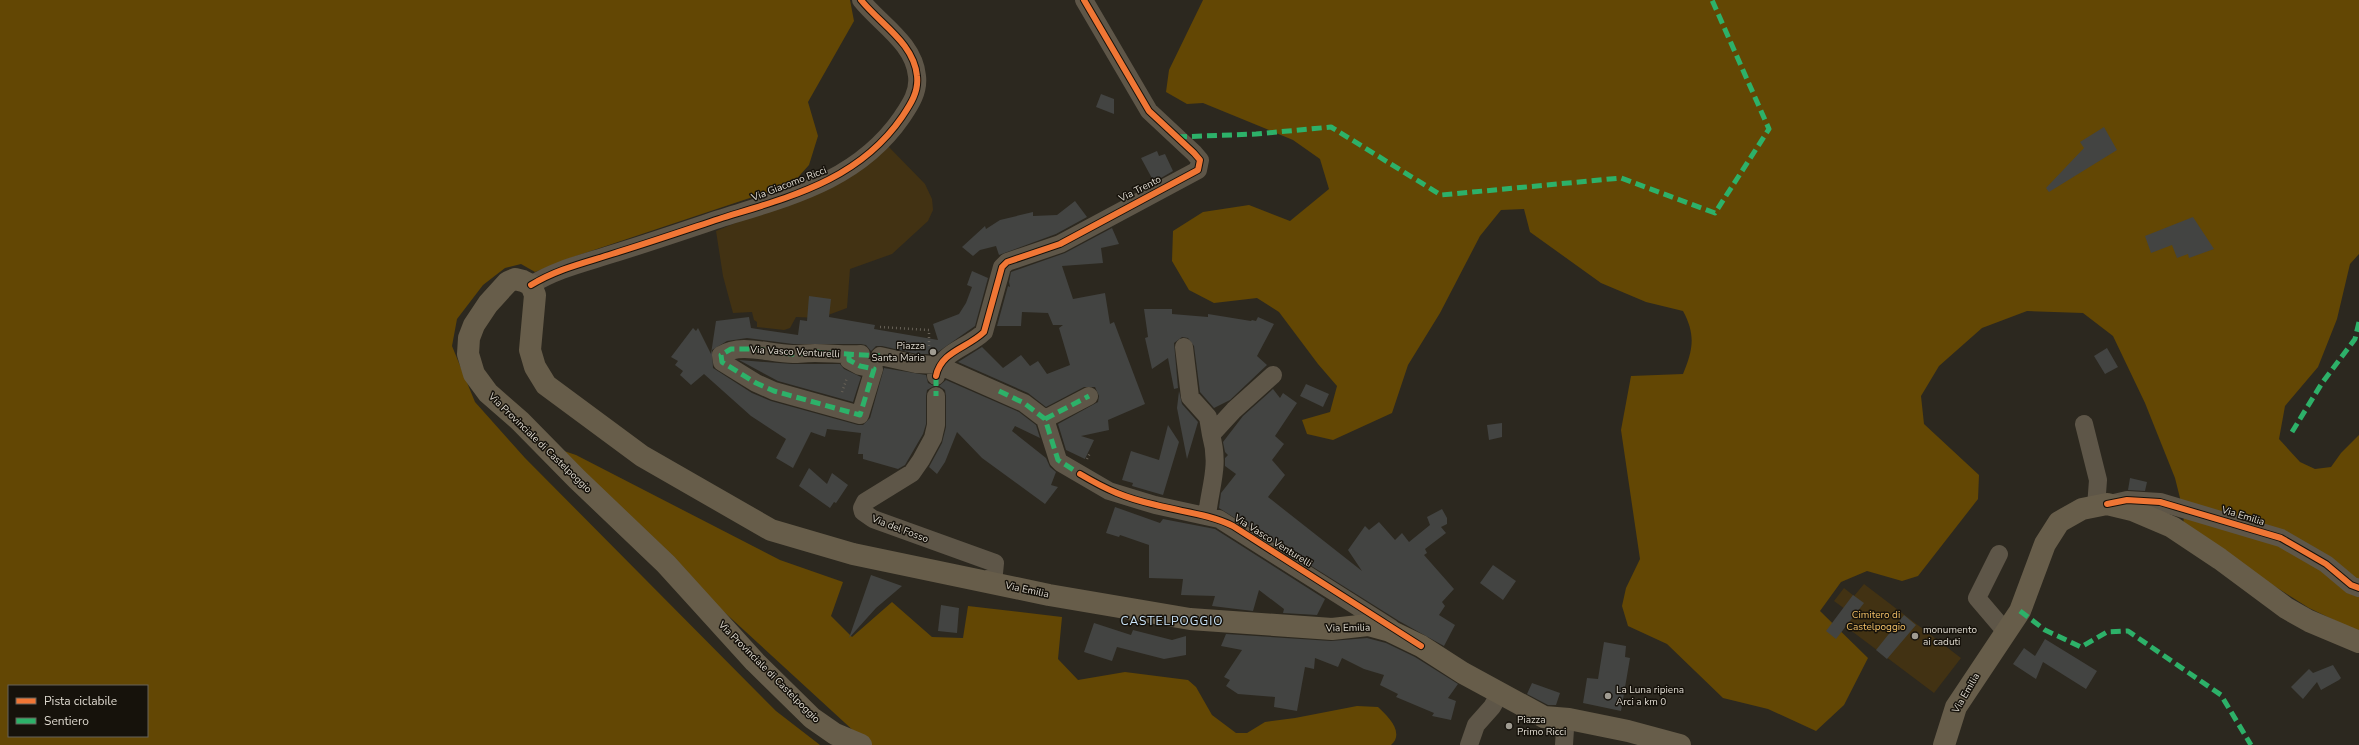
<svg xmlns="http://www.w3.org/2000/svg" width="2359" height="745" viewBox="0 0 2359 745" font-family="'Nunito Sans',sans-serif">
<rect width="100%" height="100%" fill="#2c281f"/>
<!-- green -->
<path fill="#423213" d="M887 145 925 184 932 199 933 210 928 221 892 254 850 269 847 308 820 318 796 317 790 328 784 330 757 327V322L754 320 752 312 733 313 723 276 716 231 837 181Z
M1864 584 1961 658 1934 693 1837 620 1845 609 1834 601 1844 588 1854 596Z"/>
<!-- forest -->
<path fill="#634704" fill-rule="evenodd" d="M0 0H850L854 21 808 102 818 136 809 165 792 184 576 256 535 272 521 264 505 268 483 285 457 319 452 346 475 402 525 458 776 711 820 745H0ZM9 686H147V736H9Z
M1203 0H2359V254L2350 264 2337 319 2318 367 2285 406 2279 439 2300 462 2315 469 2331 467 2341 453 2359 435V632L2309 608 2183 528 2184 514 2175 478 2145 403 2113 336 2083 313 2027 311 1982 328 1939 366 1921 396 1924 424 1979 475 1978 499 1918 576 1902 581 1867 571 1841 582 1820 611 1868 658 1844 705 1816 731 1768 709 1723 698 1667 644 1628 626 1622 606 1626 588 1640 559 1621 430 1631 376 1683 374C1693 350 1696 335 1683 311L1646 302 1601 283 1530 232 1524 209 1501 210 1480 236 1440 313 1408 365 1392 413 1333 440 1307 434 1302 420 1330 412 1337 386 1318 364 1279 312 1257 298 1214 303 1189 290 1172 261 1173 231 1203 212 1249 205 1290 221 1329 189 1320 159 1293 140 1203 103 1187 104 1166 92 1169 70Z
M540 443 576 455 780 560 843 582 831 616 852 637 892 602 932 637 963 638 968 606 1062 617 1058 659 1078 680 1125 672 1188 680 1196 687 1212 715 1236 733H1247L1265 722 1295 718 1357 706 1378 707C1388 716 1405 733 1391 745H869Z"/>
<!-- building -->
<path fill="#434442" d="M1101 94 1114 99V114L1096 107Z
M2104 127 2117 150 2049 192 2046 188 2084 148 2080 142Z
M1157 151 1159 156 1165 154 1173 171 1154 182 1141 158Z
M1075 201 1087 217 1056 234 999 255 996 246 980 250 973 256 962 247 985 226 986 229 1000 220 1033 212V216L1057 215Z
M2193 217 2214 249 2189 258 2188 254 2177 258 2172 245 2151 253 2145 236Z
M1112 228 1119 244 1101 248 1103 263 1062 266 1073 299 1105 293 1110 324 1114 322 1145 404 1108 420 1109 430 1081 436 1094 440 1085 459 1066 450 1058 424 1098 402 1099 396 1095 387H1084L1046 407 1028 393 958 362 982 347 1003 368 1021 355 1030 366 1038 361 1047 374 1070 365 1059 328 1063 325H1053L1048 313 1022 312 1021 326H997L1008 286 1010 287 1009 282 1011 272 1065 253Z
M972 271 988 278 975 326 935 354H917L882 346H876L871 351 866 345 861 344H793L747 338 727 341 712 350 713 368 752 393 771 401 858 425H863L870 418 884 368 926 375 928 383 934 386 927 390 926 396V424L923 434 905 465 898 469 863 459V454H858L861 433 827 429 825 437 811 432 793 468 776 458 786 439 751 416 704 374 691 385 680 375 683 371 675 365 678 361 671 357 693 328 696 331 698 328 711 354 716 321 749 317 751 328 798 335 800 320 807 321 809 296 831 299 829 317 875 325 874 329 938 340 933 324 959 314 966 303 972 287 967 285Z
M1144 309H1172V314L1208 317V314L1251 321 1252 320 1256 321 1258 317 1274 324 1257 356 1267 365 1230 400 1214 408 1200 392 1194 346 1188 338 1182 337 1174 343 1178 388 1174 389 1168 358 1152 369 1145 338 1148 337Z
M2107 348 2118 367 2105 374 2094 356Z
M739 360 792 364H840L844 369 861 377 853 402 778 381Z
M946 380 1019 412 1036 425 1040 438 1015 426 1012 431 1046 458 1050 467 1056 472 1051 485 1058 487 1045 504 982 458 957 432 945 462 937 474 929 467 942 443 946 427V396L945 390 939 386Z
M1306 384 1329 394 1323 407 1300 396Z
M1273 389 1280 398 1283 393 1297 403 1275 436 1284 444 1272 460 1285 475 1268 497 1362 571 1348 550 1365 526 1369 530 1379 522 1395 540 1402 533 1409 542 1430 525 1427 517 1442 509 1447 518V524L1441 527 1446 533 1425 549 1427 553 1424 555 1454 589 1442 602 1445 606 1439 615 1455 625 1444 646 1399 621 1219 508 1221 493 1236 474 1225 466V458L1228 455 1225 452 1223 442 1243 416Z
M1179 391 1182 404 1198 422 1187 459 1177 408Z
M1502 423V437L1489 440 1487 425Z
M1168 425 1179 442 1163 495 1132 486 1133 483 1122 480 1131 451 1159 460Z
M809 468 827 484 832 473 848 485 836 503 834 502 830 508 799 486Z
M2130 478 2147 482 2145 491 2128 490Z
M1115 507 1160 523 1163 519 1215 529 1325 599 1317 615 1283 613 1284 609 1259 590 1253 611 1212 606 1215 596 1181 595 1183 579 1149 578V545L1120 535 1119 537 1106 533Z
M1493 565 1516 581 1503 600 1480 583Z
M871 575 902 586 876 608 849 638Z
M1853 595 1864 603 1836 639 1826 631Z
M941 605 959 608 957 633 938 631Z
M1904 615 1916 625 1887 659 1876 650Z
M1094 623 1131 635 1133 630 1172 640 1186 636V655L1164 659 1117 647 1112 661 1084 652Z
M1226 634 1331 641 1367 638 1386 643 1415 657 1458 684 1448 698 1456 701 1451 720 1432 716 1434 713 1396 697 1398 694 1380 685 1384 675 1364 669 1342 658 1338 667 1315 658 1314 669 1305 667 1297 711 1274 707 1275 697 1238 694 1226 686 1230 680 1224 677 1242 650 1221 646Z
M2045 639 2097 671 2086 689 2043 662 2036 679 2013 664 2024 648 2035 656Z
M1604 642 1626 646 1625 657 1630 658 1621 711 1583 703 1587 678 1598 679Z
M2333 665 2341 678 2339 680 2321 690 2317 682 2303 699 2291 687 2309 669 2313 673Z
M1532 683 1560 693 1556 705H1548L1527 694Z"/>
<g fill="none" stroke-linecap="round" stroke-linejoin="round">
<!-- path -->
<path stroke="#666056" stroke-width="2.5" stroke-dasharray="1 3" stroke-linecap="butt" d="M880 327 929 330V347
M842 392 847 378
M1087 459 1090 453"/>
<!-- minor -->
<path stroke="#5e5648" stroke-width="18" d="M531 285C557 269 584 263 612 254 648 243 683 231 719 219 789 197 858 181 902 117 910 105 919 92 917 76 914 43 880 24 861 0
M1184 347 1190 397 1208 417 1211 435
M849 356V360L860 366 874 369 860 415 774 391 756 383 722 362 721 355C742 342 769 354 793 354 800 354 808 353 815 353 830 353 845 355 861 354
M880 356 916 364 938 365 1024 403 1045 419 1058 460 1061 463 1109 491 1155 505 1219 519 1391 628
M936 376C941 351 968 348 984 332L1002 267 1007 262 1060 244 1198 170 1200 160 1194 153 1149 111 1084 0
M936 396V425L933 438 921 460 912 473 865 502 862 508 863 512 873 519 995 563 993 583
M1045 419 1089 396
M2084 424 2098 480 2096 507
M2114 503 2127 500 2160 502 2281 538 2326 564 2351 585 2359 588
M1207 516C1210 486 1220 466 1211 435L1234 410 1273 375
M1999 554 1977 598 2006 632
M1469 745 1476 725 1492 707 1500 693
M1564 745 1565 729 1569 719"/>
<!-- major -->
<path stroke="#675d4a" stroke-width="22" d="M861 745 835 734 812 718 755 662 666 564 577 479 520 421 488 393 474 374 468 354 469 338 474 325 488 304 508 282 515 279 523 281 531 285 535 295 530 350 535 367 546 385 642 456 771 530 853 554 1049 595 1190 619 1332 629 1368 625 1390 631 1421 646 1463 673 1544 717 1569 719 1628 731 1680 745
M1944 745 1956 707 2020 611 2045 544 2059 522 2082 509 2107 504 2132 510 2172 527 2220 559 2286 608 2309 621 2359 642"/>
<!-- quiet -->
<path stroke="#2db169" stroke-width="5" stroke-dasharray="10 5" stroke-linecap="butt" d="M1177 137 1256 134 1331 127 1441 195 1621 178 1715 213 1769 129 1712 0
M849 356V360L860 366 874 369 860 415 774 391 756 383 722 362 721 355 731 349H755L792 354 813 352 880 356
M936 376V396
M999 391 1024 403 1045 419 1058 460 1080 474
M1045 419 1089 396
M2292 432 2322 383 2355 339 2359 322
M2020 611 2045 630 2081 647 2107 632 2128 631 2221 695 2251 745"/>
<!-- cycleway casing -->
<g stroke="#16120b" stroke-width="8">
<path id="cycleway" d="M531 285C557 269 584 263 612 254 648 243 683 231 719 219 789 197 858 181 902 117 910 105 919 92 917 76 914 43 880 24 861 0
M936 376C941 351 968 348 984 332L1002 267 1007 262 1060 244 1198 170 1200 160 1194 153 1149 111 1084 0
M1080 474C1107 490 1125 498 1156 505 1182 512 1209 514 1233 526L1421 646
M2107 504 2127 500 2160 502 2281 538 2326 564 2351 585 2359 588"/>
</g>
<!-- cycleway -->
<use href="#cycleway" stroke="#f07635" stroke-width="6"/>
</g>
<!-- markers -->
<g fill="#a09c92" stroke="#16120b" stroke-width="1.5">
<circle cx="933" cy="352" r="4"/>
<circle cx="1915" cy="636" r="4"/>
<circle cx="1608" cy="696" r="4"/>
<circle cx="1509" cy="726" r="4"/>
</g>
<g text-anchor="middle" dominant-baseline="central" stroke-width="3" stroke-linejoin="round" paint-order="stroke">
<!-- street labels -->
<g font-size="10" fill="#dfdad0" stroke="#16120b">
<text transform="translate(789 184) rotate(-21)">Via Giacomo Ricci</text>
<text transform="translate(1140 189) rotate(-27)">Via Trento</text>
<text transform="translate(795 352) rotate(3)">Via Vasco Venturelli</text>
<text transform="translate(540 443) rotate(44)">Via Provinciale di Castelpoggio</text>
<text transform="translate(2243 516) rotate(17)">Via Emilia</text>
<text transform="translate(900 529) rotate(21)">Via del Fosso</text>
<text transform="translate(1273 541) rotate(32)">Via Vasco Venturelli</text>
<text transform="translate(1027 590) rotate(12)">Via Emilia</text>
<text transform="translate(1348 628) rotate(-1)">Via Emilia</text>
<text transform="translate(769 672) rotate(45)">Via Provinciale di Castelpoggio</text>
<text transform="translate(1966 693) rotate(-60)">Via Emilia</text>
</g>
<!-- poi labels -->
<g font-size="10" fill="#dfdad0" stroke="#16120b" text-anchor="start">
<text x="925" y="346" text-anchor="end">Piazza<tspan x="925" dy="12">Santa Maria</tspan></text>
<text x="1923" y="630">monumento<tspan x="1923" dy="12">ai caduti</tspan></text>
<text x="1616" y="690">La Luna ripiena<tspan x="1616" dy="12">Arci a km 0</tspan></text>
<text x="1517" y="720">Piazza<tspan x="1517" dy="12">Primo Ricci</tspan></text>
</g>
<!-- park labels -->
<g font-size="10" fill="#f1bf66" stroke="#16120b">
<text x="1876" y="615">Cimitero di<tspan x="1876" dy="12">Castelpoggio</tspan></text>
</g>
<!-- quarter labels -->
<g font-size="12" letter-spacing="1" fill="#cae4f9" stroke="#16120b">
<text x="1172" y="621">CASTELPOGGIO</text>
</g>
</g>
<!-- legend -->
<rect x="8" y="685" width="140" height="52" fill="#16120b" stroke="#66625a"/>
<rect x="16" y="698" width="20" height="6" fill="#f07635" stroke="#66625a"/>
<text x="44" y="705" font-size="12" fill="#dfdad0">Pista ciclabile</text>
<rect x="16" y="718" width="20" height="6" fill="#2db169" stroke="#66625a"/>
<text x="44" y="725" font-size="12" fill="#dfdad0">Sentiero</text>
</svg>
